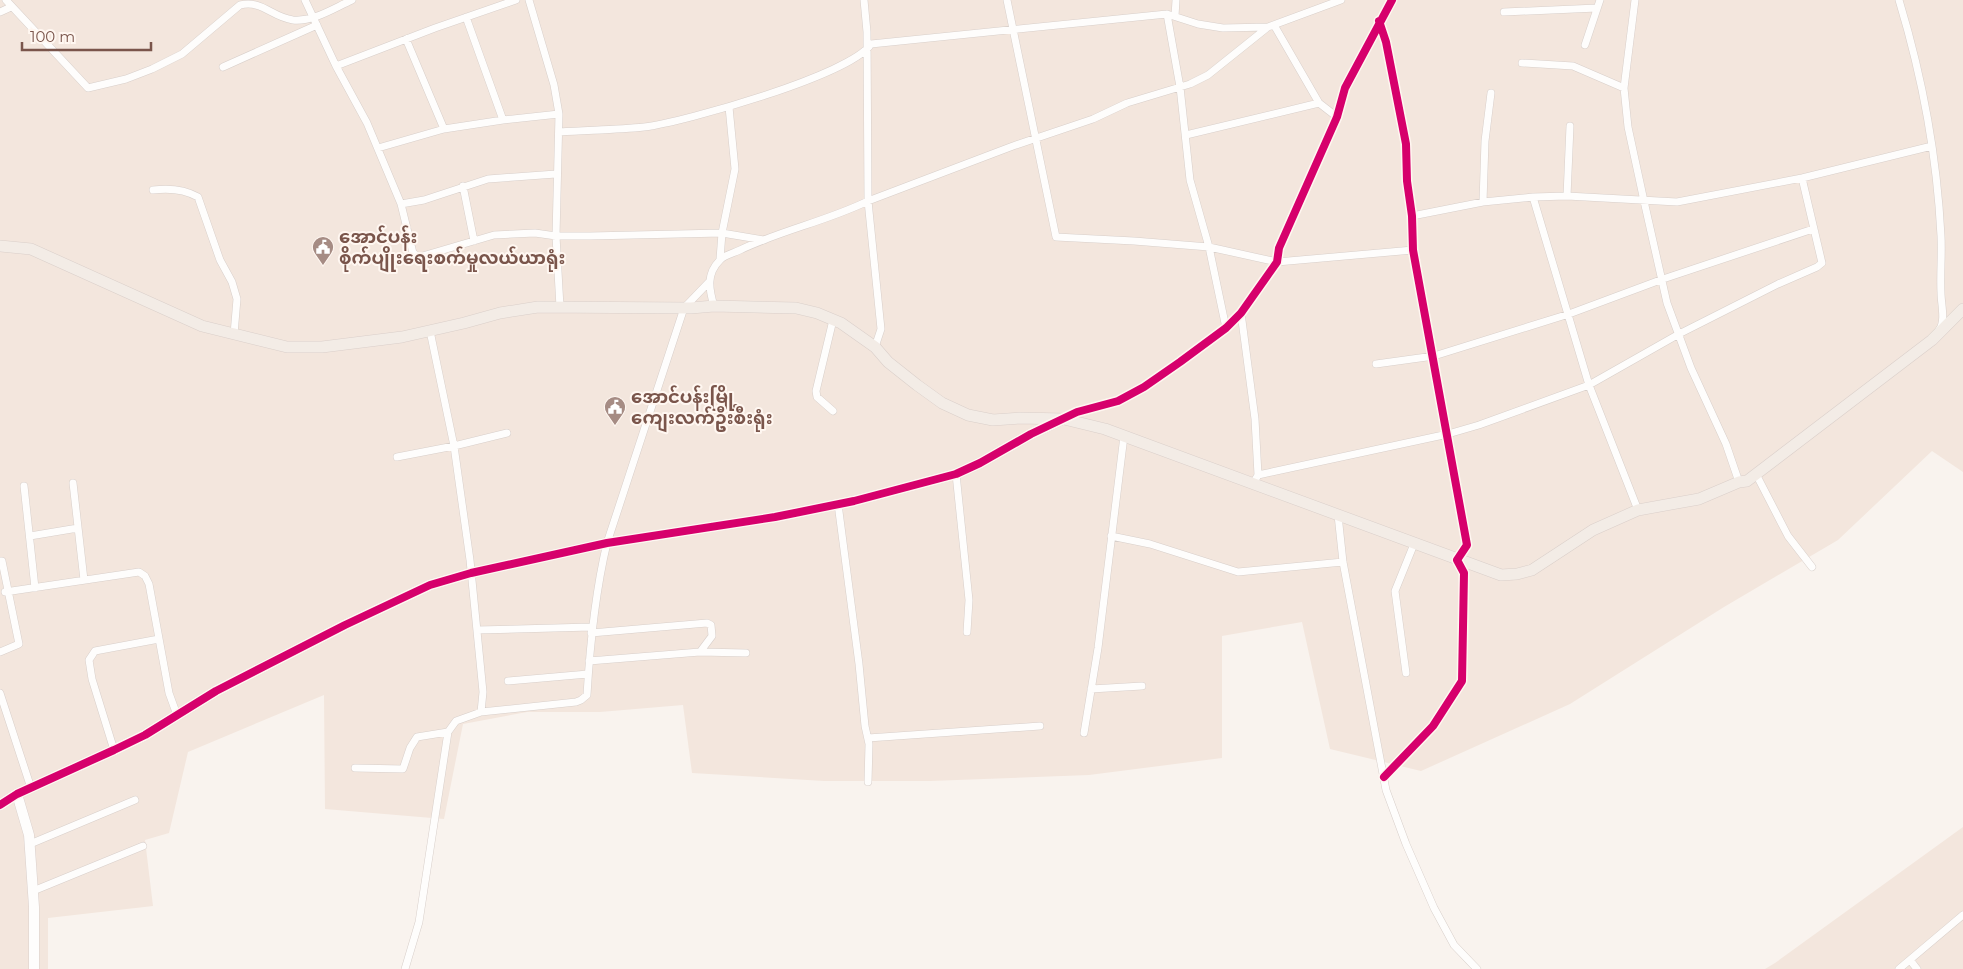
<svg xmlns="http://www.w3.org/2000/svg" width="1963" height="969" viewBox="0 0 1963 969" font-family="Montserrat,'Noto Sans Myanmar',sans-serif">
<rect width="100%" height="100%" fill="#f9f3ee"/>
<!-- residential -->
<path fill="#f3e6dd" d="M0 0H1963V472L1932 451 1838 540 1724 607 1570 704 1421 771 1330 749 1302 622 1222 636V758L1089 775 930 781H824L692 773 683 705 600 712H527L463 724 444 819 325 809 324 695 188 752 169 833 145 840 153 906 48 918V969H0Z
M1963 827V969H1765L1775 963Z"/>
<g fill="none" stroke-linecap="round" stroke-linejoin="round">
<!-- street casing -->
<g stroke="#d8cfca" stroke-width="8">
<path id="street" d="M6 0 88 88 126 79 152 69 182 54 240 5C263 0 271 17 293 20 313 22 334 8 352 0
M305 0 336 66 367 123 401 204 413 253 419 257 494 235 535 233 556 236H590L722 233 764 240
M529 0 554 85 559 114 556 236 560 307
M864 0 867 32 868 201 881 329 875 347
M1007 0 1056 237 1134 241 1209 247 1277 262 1413 250
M1635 0 1624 88 1628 127 1644 201 1667 303 1691 368 1726 444 1739 482
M1899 0C1922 76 1937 156 1941 236 1942 255 1940 274 1941 293 1941 304 1946 321 1939 330
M0 12 11 7
M1504 12 1597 8
M1167 14 1180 87 1190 180 1209 247 1226 328
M1175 16 1176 0
M466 17 503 120
M1379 21 1386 42 1406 144 1407 181 1412 216 1413 250 1467 545 1457 560 1464 573 1462 681 1433 726 1384 777
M1274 25 1319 103 1337 117
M406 39 444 129
M1585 45 1600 0
M1522 63 1573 66 1624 88
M336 66 435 28 516 0
M223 67 317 25
M560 132C588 130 616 130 644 127 684 122 851 75 871 44L1167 14 1198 24 1223 28 1268 27
M1186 135 1319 103
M378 148 444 129 503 120 559 114
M463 186 474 241
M153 190C169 188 184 189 198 197L220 260 232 282 237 299 234 334
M1567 196 1570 126
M1533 197 1589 385 1638 510
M1483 202 1485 141 1491 93
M401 204 424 200 488 179 556 174
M1412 216 1483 202 1533 197 1567 196 1677 202 1802 178 1932 146
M720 259 722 233 735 169 729 107
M714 306C709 289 706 274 720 260 724 255 734 253 740 250 782 230 827 221 868 201L1013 146 1093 119 1127 103 1190 84 1208 75 1268 27 1341 0
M1241 313 1255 419 1258 475
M1376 364 1434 356 1569 314 1663 279 1813 229
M833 411 817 397 816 391 833 320
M1064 419 1077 412 1118 401 1144 387 1226 328 1241 313 1277 262 1279 248 1337 117 1345 88 1392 0
M397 457 454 446 507 433
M956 474 969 600 967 632
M1756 474 1788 536 1812 567
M73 483 84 580
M1253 484 1258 475 1448 434 1479 425 1589 385 1679 334 1778 284 1817 267 1822 263 1802 178
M24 486 35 588
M838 504 859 664 865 726 869 744 868 782
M1338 515 1343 562 1386 790 1406 844 1434 908 1454 945 1477 969
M30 536 78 528
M1111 536 1150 544 1238 572 1343 562
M0 561H2L19 644 0 652
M5 592 139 572 145 576 149 584 169 693 177 715
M477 630 591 627
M591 633 707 623 711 625 712 636 700 652
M589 661 700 652 746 653
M1406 673 1395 591 1414 544
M508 681 588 674
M1091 689 1142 686
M0 693 31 788
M481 712 576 702 581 700 587 695C590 644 595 593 607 543L684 308 709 282
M1084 733 1098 648 1124 436
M868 738 1040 726
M114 750 92 679 89 660 95 651 159 639
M355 768 403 769 410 748 417 737 448 732
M30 844 135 800
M33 891 143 846
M1910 960 1917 969
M405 969 419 922 448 732 456 721 481 712 483 692 470 560 454 446 430 331
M1899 969 1963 915"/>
</g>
<!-- secondary casing -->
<g stroke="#dad0cc" stroke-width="11">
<path id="secondary" d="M17 794 29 835 34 907V969
M0 805 17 794 114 750 145 735 216 691 345 625 430 585 471 573 607 543 775 517 854 501 956 474 980 463 1031 434 1063 419"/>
</g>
<!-- primary casing -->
<g stroke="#dacfca" stroke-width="12">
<path id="primary" d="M0 246 31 249 202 326 287 347H322L402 337 464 323 500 313 538 307 691 308 714 306 796 308 817 313 841 323 875 347 888 362 917 385 942 403 968 415 993 420 1020 418 1064 419 1105 429 1501 575 1517 574 1532 570 1593 530 1638 510 1699 499 1739 482 1747 481 1932 340 1963 309"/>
</g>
<!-- street -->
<use href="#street" stroke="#fefdfc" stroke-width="7"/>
<!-- secondary -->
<use href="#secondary" stroke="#fefdfc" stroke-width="10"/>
<!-- primary -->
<use href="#primary" stroke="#f3ece6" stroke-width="11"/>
<!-- cycleway casing -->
<g stroke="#fff7f1" stroke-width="11">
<path id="cycleway" d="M1379 21 1386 42 1406 144 1407 181 1412 216 1413 250 1467 545 1457 560 1464 573 1462 681 1433 726 1384 777
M0 805 17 794 114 750 145 735 216 691 345 625 430 585 471 573 607 543 775 517 854 501 956 474 980 463 1031 434 1077 412 1118 401 1144 387 1180 362 1226 328 1241 313 1277 262 1279 248 1337 117 1345 88 1392 0"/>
</g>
<!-- cycleway -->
<use href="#cycleway" stroke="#d6006c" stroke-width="8"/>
</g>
<!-- icons -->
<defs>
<g id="civic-pin" transform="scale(1.125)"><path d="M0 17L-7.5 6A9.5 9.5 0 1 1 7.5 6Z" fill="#a68c84" stroke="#fff7f1"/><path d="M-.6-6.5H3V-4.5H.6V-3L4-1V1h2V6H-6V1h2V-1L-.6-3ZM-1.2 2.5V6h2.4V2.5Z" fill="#fff"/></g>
</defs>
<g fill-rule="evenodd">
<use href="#civic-pin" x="323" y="247"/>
<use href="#civic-pin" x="615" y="407"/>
</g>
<g text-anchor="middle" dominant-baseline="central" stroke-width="4" stroke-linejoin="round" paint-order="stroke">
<!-- poi labels -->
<g font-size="18" font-weight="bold" fill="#7a554b" stroke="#fff7f1" text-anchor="start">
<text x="339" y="237">အောင်ပန်း<tspan x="339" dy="21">စိုက်ပျိုးရေးစက်မှုလယ်ယာရုံး</tspan></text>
<text x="631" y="397">အောင်ပန်းမြို့<tspan x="631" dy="21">ကျေးလက်ဦးစီးရုံး</tspan></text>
</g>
</g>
<!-- scale -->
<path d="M22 42v8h129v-8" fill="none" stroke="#7a554b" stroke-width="2.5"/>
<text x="30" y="42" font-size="15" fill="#7a554b" stroke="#fff7f1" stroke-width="4" paint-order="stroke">100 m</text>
</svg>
